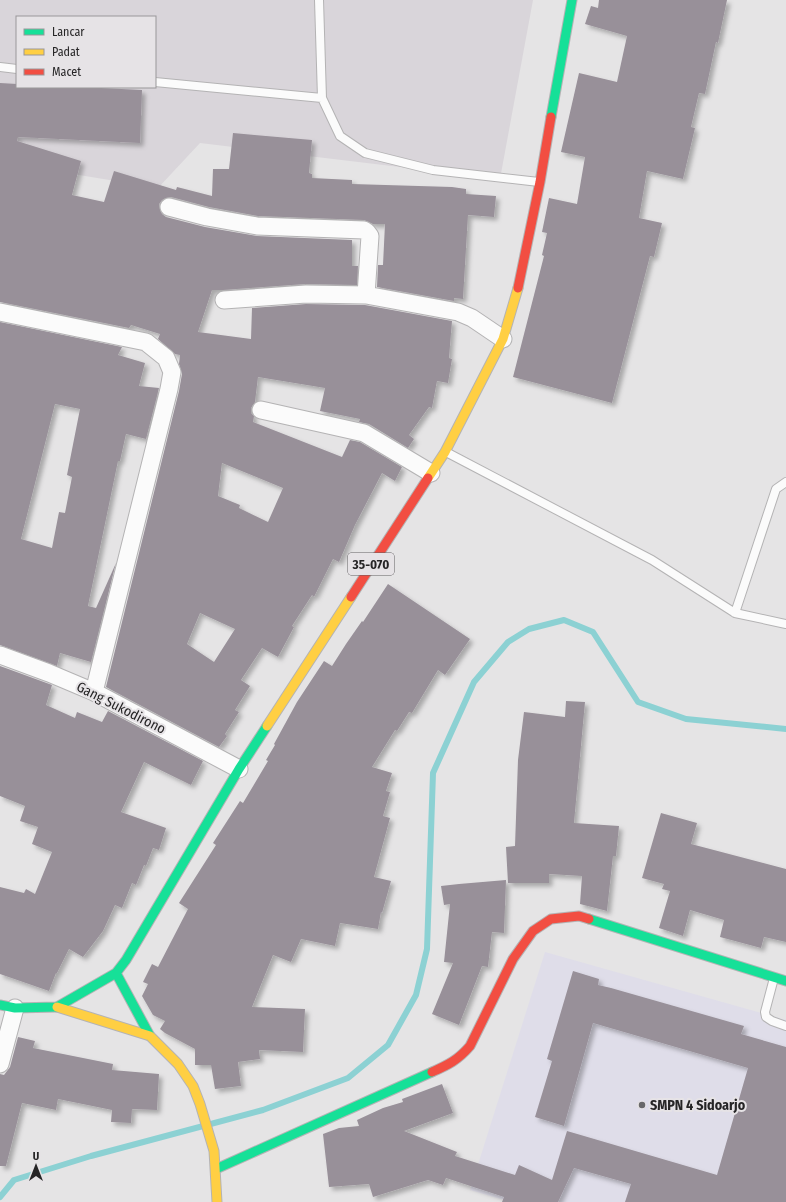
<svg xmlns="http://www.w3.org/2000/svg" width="786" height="1202" viewBox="0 0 786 1202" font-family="'Fira Sans Condensed',sans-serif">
<defs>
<filter id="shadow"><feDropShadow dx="3.5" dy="3.5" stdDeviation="2" flood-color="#0004"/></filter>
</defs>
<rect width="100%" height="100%" fill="#e5e4e5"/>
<!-- built -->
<path fill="#d9d5da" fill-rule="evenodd" d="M0 0H533L500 179 200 143 158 188 0 162ZM17 17H155V87H17Z"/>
<!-- education -->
<path fill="#dfdde9" d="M545 952 786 1020V1202H511L470 1190Z"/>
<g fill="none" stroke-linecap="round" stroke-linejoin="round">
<!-- stream -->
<path stroke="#8cd1d3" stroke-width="6" d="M0 1197 14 1180 91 1156 263 1110 348 1078 388 1045 416 995 427 949 433 773 474 682 508 642 529 629 564 620 593 632 638 702 686 719 786 729"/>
</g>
<!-- building -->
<path fill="#989099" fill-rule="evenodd" filter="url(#shadow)" d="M599 0H727L718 43 716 42 705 94 699 93 691 127 695 128 683 179 647 171 639 218 662 223 654 257 650 256 612 403 513 377 544 256 542 255 547 233 542 232 549 198 577 204 585 157 561 152 579 73 617 82 627 36 585 24 591 6 598 8Z
M0 83 17 84V87H81L142 90 140 143 18 137 17 141 81 161 72 195 104 202 114 171 176 190 177 187 212 196 213 169H229L233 133 312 140 309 173 312 174V178L352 180V184L452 187 466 189V194L496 196 494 217 468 215 463 299 454 298V301L377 287 378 265H383L385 224H373L364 220 258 216 209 207 171 197 166 198 162 200 159 204 160 210 162 214 166 217 205 227 257 236 352 240V266H358L357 285 305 284 223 290H212L198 332 251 339 252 308 306 304 365 305 452 321 449 358 452 359 448 383 437 381 432 408 429 407 409 435 414 439 408 448 369 424 359 422 360 419 320 411 325 388 258 377 255 402 251 408V413L254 416 253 422 342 457 350 440 360 442 402 467 395 481 382 473 355 525 339 562 333 559 314 597 312 595 292 626 294 627 278 657 262 648 241 680 250 686 235 710 239 712 225 734 227 736 219 747 106 687 179 391 182 374 179 364 180 355 175 354 158 339 160 334 131 325 129 328 0 302ZM222 463 283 488 268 522 239 508 240 505 218 496ZM200 613 235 629 214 662 187 644Z
M0 322 122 347 118 355 145 363 139 386 159 388 146 439 126 434 120 461H118L88 606 96 608 116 563 91 662 60 653 57 666 0 645ZM55 404 80 409 67 475 72 477 65 513 59 512 52 548 21 539Z
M388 584 470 639 445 675 438 670 412 713 409 712 397 731 395 730 372 767 392 773 386 791 390 792 383 816 390 818 374 877 391 881 382 913 381 912 378 929 340 923 335 946 301 939 291 962 273 955 252 1007 305 1009 303 1052 259 1050 260 1059 238 1062 241 1086 215 1089 211 1065H195V1049L165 1033 160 1029 165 1021 153 1015 142 996 148 984 143 982 152 964 158 967 188 909 179 903 216 845 213 843 240 801 243 803 268 761 266 760 275 745 274 744 297 702 324 661 332 666 346 644 362 621 363 622Z
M0 666 52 685 46 705 75 718 77 712 102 722 108 711 203 761 191 785 144 762 121 812 166 828 159 850 153 848 146 866 144 865 136 885 132 883 122 908 115 905 103 931 83 957 69 949 57 973H56L49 991 0 974V887L24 893 26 889 35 894 52 852 32 844 38 827 20 821 25 806 0 796Z
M566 701 585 702 574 823 619 826 616 856H613L607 911 580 904 582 876 549 874V883H508L506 847 515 846 518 760 524 712 565 717Z
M661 813 697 823 691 844 786 869V942L764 937 761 948 720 937 724 920 690 910 683 936 659 928 670 891 662 889 664 884 642 878Z
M506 880 504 933 492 932 488 967 482 966 459 1025 432 1014 453 963 444 962 450 904 444 905 441 886 459 884Z
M573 971 599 979 598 985 611 988 744 1026 741 1034 786 1047V1202H625L631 1184 574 1168 558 1202H502L504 1197 446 1178 443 1185 428 1180 373 1197 369 1184 329 1187 323 1134 339 1128 359 1126 357 1120 383 1108 403 1102 402 1099 442 1084 453 1113 404 1131 457 1152 455 1156 515 1175 519 1165 552 1180 567 1131 717 1175 748 1068 593 1023 564 1126 535 1117 552 1061 547 1059Z
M18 1037 35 1041 33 1048 113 1064 112 1070 159 1074 157 1110 132 1109 131 1123 111 1122 112 1110 58 1099 56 1110 22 1103 6 1166H0V1074L4 1075 10 1067Z"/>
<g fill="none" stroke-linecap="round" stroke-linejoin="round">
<!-- lane casing -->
<g stroke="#b4b3b4" stroke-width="10">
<path id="lane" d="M319 0 322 98 340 136 365 153 433 170 539 182
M0 67 17 69
M155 82 322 98
M446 452 652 560 735 613 786 624
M735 613 776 489 786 482
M774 978 765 1012 766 1017 772 1021 786 1026"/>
</g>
<!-- street casing -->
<g stroke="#b4b3b4" stroke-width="19">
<path id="street" d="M169 207 207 217 257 226 364 230 367 232 370 236 366 295
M224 300 306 294 366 295 458 312 472 318 503 339
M0 312 146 342 166 358 172 372 169 389 94 692
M261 410 364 433 431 473
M0 655 49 673 94 692 239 769
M0 1064 15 1008"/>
</g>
<!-- fast casing -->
<g stroke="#b4b3b4" stroke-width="11">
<path id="fast" d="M551 117 572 0
M589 919 786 981
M116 973 150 1036
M0 1005 15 1008 57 1007 116 973 126 960 239 769 267 726
M216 1169 432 1072"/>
</g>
<!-- slow casing -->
<g stroke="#b4b3b4" stroke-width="11">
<path id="slow" d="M428 478 445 452 503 339 518 288
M267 726 351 597
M57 1007 150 1036 178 1064 193 1086 200 1104 214 1151 217 1202"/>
</g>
<!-- jam casing -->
<g stroke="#b4b3b4" stroke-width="11">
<path id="jam" d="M518 288 540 182 551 117
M351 597 428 478
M432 1072C448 1065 458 1060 470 1046L513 959 533 931 551 919 579 916 589 919"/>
</g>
<!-- lane -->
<use href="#lane" stroke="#fbfbfb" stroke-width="8"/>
<!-- street -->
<use href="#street" stroke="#fbfbfb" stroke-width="17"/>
<!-- fast -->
<use href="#fast" stroke="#16e098" stroke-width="9"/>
<!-- slow -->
<use href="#slow" stroke="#ffcf43" stroke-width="9"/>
<!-- jam -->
<use href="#jam" stroke="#f24e42" stroke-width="9"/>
</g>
<!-- markers -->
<circle fill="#696869" stroke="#e6e3e6" stroke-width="1.5" cx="642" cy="1105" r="4"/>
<g text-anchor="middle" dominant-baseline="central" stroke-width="4" stroke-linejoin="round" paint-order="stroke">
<!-- shield labels -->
<rect fill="#e6e3e6" stroke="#605e60" stroke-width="1" x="348" y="553" width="46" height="22" rx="3"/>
<g font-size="13" font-weight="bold" fill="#262526">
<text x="371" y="564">35-070</text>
</g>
<!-- street labels -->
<g font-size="14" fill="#262526" stroke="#e6e3e6">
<text transform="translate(121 708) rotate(27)">Gang Sukodirono</text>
</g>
<!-- poi labels -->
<g font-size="14" font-weight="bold" fill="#262526" stroke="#e6e3e6" text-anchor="start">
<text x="650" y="1105">SMPN 4 Sidoarjo</text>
</g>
</g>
<!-- legend -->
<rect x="16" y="16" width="140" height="72" fill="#e6e3e6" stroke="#999799"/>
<rect x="24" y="29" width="20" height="6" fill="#16e098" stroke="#999799"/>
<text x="52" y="36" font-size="12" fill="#262526">Lancar</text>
<rect x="24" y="49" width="20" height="6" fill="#ffcf43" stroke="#999799"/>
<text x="52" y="56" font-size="12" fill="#262526">Padat</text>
<rect x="24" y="69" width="20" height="6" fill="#f24e42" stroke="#999799"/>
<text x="52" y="76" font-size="12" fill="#262526">Macet</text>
<!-- north arrow -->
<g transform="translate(36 1166)" stroke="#e6e3e6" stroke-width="3" paint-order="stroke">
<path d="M0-3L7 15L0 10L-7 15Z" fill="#262526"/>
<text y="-6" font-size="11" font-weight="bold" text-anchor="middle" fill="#262526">U</text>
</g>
</svg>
